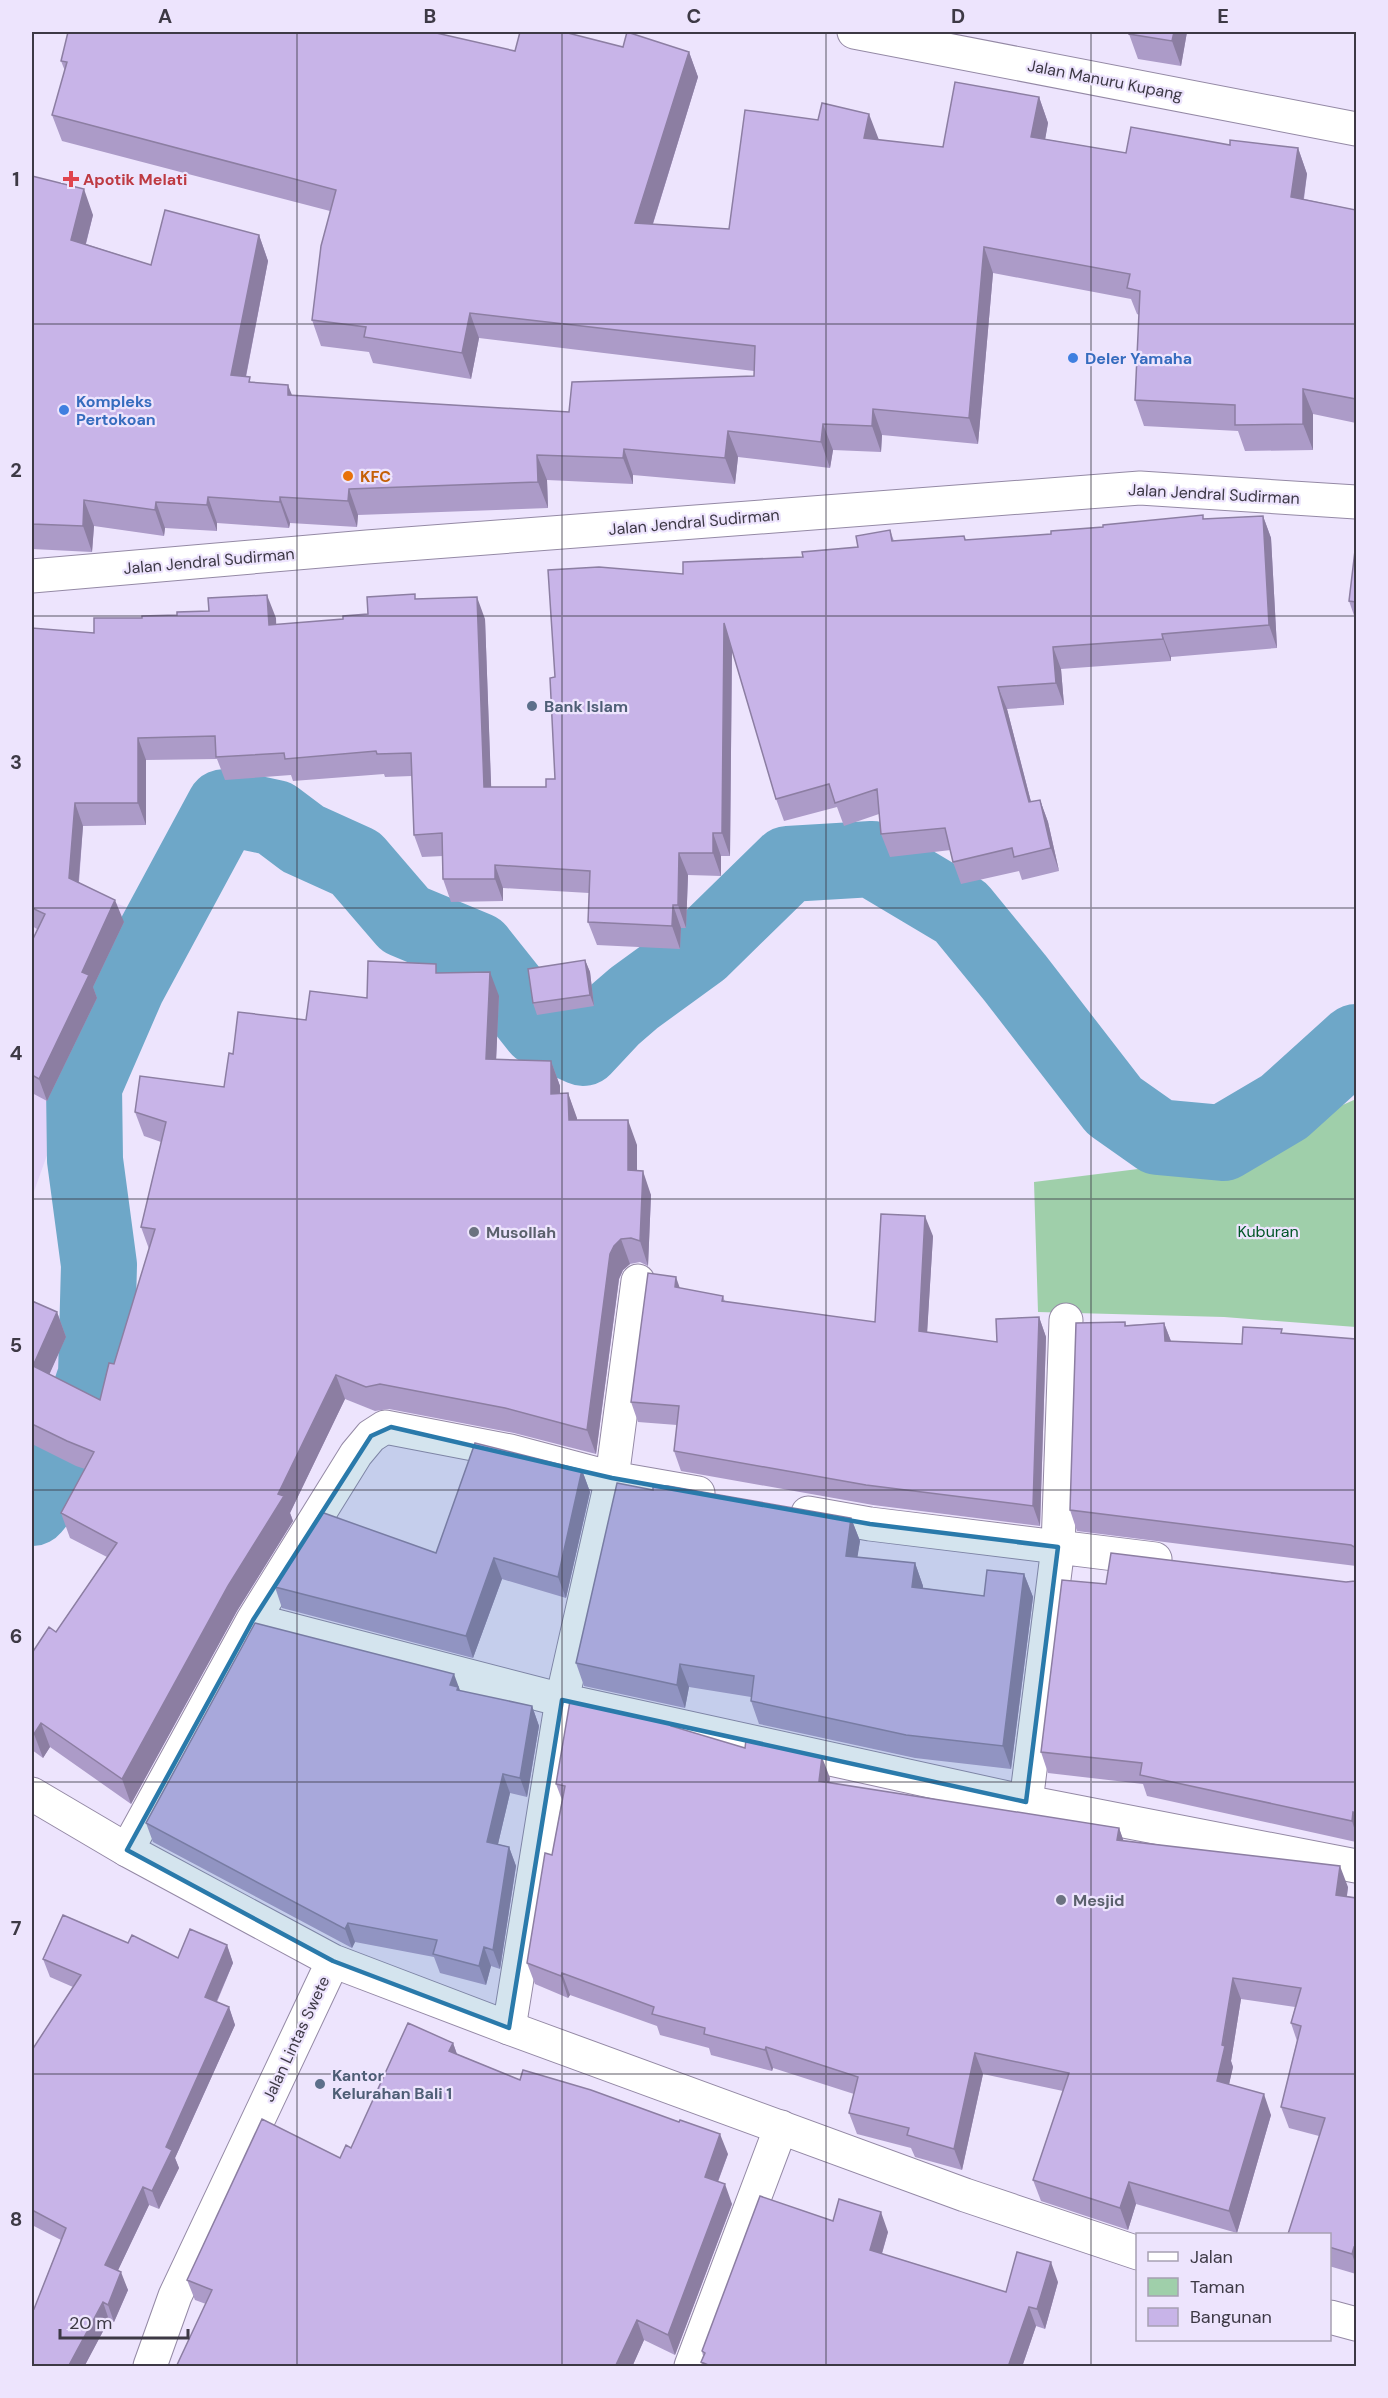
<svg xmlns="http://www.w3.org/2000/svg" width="1388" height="2398" viewBox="0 0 1388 2398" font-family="'DM Sans',sans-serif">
<rect width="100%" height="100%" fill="#ede4fd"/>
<!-- built -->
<path fill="#e3d4fa" d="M32 874 135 910 32 1197Z
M32 1313 68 1336 84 1395 59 1456 32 1485Z"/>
<!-- green -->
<path fill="#9fcfaa" d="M1356 1099V1327L1224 1317 1038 1312 1034 1182 1154 1167 1260 1142Z"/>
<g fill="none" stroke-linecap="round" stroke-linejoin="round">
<!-- river -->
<path stroke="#6ea7c8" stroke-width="76" d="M32 1508 63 1471 96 1375 99 1265 85 1160 84 1086 127 987 224 807 275 818 303 839 356 863 405 920 477 950 539 1028 583 1048 612 1017 634 998 700 950 788 864 872 859 961 912 1015 978 1114 1106 1158 1137 1223 1143 1284 1107 1356 1042"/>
<!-- street casing -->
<g stroke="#9489a5" stroke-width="35">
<path id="street" d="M808 1513 870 1524 1155 1559
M253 1620 356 1454 371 1436 385 1427 510 1451 612 1478 698 1493
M1026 1802 1058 1547 1066 1320
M127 1850 253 1620 562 1700 1026 1802 1356 1866
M509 2028 562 1700 612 1478 638 1281
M691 2366 781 2127"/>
</g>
<!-- secondary casing -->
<g stroke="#9489a5" stroke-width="35">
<path id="secondary" d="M32 1794 127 1850 333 1961 509 2028 965 2195 1138 2253
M1330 2317 1356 2324
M150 2366 175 2296 333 1961"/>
</g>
<!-- primary casing -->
<g stroke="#9489a5" stroke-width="35">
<path id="primary" d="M854 32 1356 129"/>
</g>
<!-- highway casing -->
<g stroke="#9489a5" stroke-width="35">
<path id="highway" d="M32 576 367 547 1140 488 1356 502"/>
</g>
<!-- street -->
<use href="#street" stroke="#fff" stroke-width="33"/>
<!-- secondary -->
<use href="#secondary" stroke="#fff" stroke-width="33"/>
<!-- primary -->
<use href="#primary" stroke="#fff" stroke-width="33"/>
<!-- highway -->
<use href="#highway" stroke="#fff" stroke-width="33"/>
</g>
<!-- wall -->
<path fill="#ac9bc8" d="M1129 32H1187L1181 66 1138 59 1129 34Z
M623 47 689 52 698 77 653 224 729 229 879 140 943 147 1039 97 1048 123 1045 139 1126 153 1230 145 1298 148 1307 174 1304 199 1356 210V423L1313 414V450L1245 451 1238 431 1144 426 1135 400 1139 315 1137 314 1131 299 993 273 978 444 882 435 881 452 833 450 830 468 738 457 735 484 633 475V484L547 480 548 508 358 515 357 527 290 523 289 528 217 523V531L165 528 164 536 94 526 92 552 32 549V176L93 215 86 244 151 265 259 235 268 261 246 377 251 382 292 395 569 412 754 376V371L479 338 471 379 373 363 369 352 321 346 312 320 330 211 62 141 52 115 65 71 61 61 515 51Z
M1263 516 1271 538 1277 648 1171 657V661L1061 669 1064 705 1007 709 1031 802 1040 800 1048 822 1059 871 1022 880 1019 871 961 884 953 862 951 850 890 857 881 834 879 814 844 826 837 807 784 821 776 799 732 650 730 856H721V876L688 875 686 928H681L680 949 597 945 588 922 589 893 503 888V901L451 902 443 879V856L422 857 414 835 412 776 385 777 384 774 293 781 291 775 225 780 217 759 146 760V825L83 826 79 882 124 922 93 987 97 998 47 1101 32 1093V941L37 929 32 926V628L94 633 276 618V625L343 619 368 614 417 599 485 619 491 787H546L555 779V677L683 574 803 557 858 547 890 530 894 541 964 536 966 540 1051 534 1103 527 1204 519Z
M1356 542V621L1349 601Z
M585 960 590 972 594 1006 537 1015 533 1003Z
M439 973 499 996 496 1060 551 1061 560 1086V1094L568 1093 577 1120 637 1145V1171L651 1195 648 1266 640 1262 630 1264 623 1270 619 1279 596 1454 514 1433 389 1409 375 1411 345 1399 290 1513 293 1521 237 1611 131 1804 50 1747 43 1758 32 1750V1653L56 1632 107 1557 70 1538 61 1513 85 1469 76 1466 32 1444V1301L57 1312 66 1337 49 1374 100 1400 114 1364 149 1249 141 1227 161 1142 144 1136 135 1112 224 1087 233 1054 306 1020Z
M933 1236 927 1332 997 1342 1039 1317 1046 1337 1040 1526 873 1505 681 1471 674 1451 677 1425 638 1422 631 1402 680 1288 723 1296 725 1302 875 1322Z
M1125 1322 1126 1325 1164 1323 1171 1341 1242 1344 1283 1333 1356 1339V1566L1077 1531 1070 1510Z
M582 1470 590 1492 566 1598 502 1579 473 1658 282 1608 275 1587 436 1553Z
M653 1490 851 1518 860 1541 857 1557 915 1563 923 1586V1588L984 1596 1024 1574 1033 1597 1011 1769 915 1758 759 1724 751 1701V1697L689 1687 685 1708 584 1686 576 1663Z
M1356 1580V1842L1147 1796 1143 1784 1048 1773 1041 1752 1106 1584 1346 1582 1355 1581Z
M460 1691 532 1706 539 1726 527 1797 510 1793 498 1844 509 1847 516 1866 500 1969 491 1966 486 1985 440 1973 434 1957 355 1942 352 1948 153 1842 146 1823Z
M672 1727 830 1778 829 1783 1119 1828 1123 1840 1348 1887 1347 1896 1356 1898V2274L1329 2266V2235L1319 2136 1289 2128 1281 2107 1297 2041 1291 2023 1295 2007 1241 1999 1231 2061 1233 2067 1229 2084 1271 2115 1237 2233 1136 2204 1128 2230 1041 2201 1033 2180 1063 2091 983 2074 962 2170 915 2157 911 2148 857 2134 849 2113 854 2094 773 2068 772 2071 711 2055 709 2048 660 2035 657 2026 570 1995 568 1998 535 1984 527 1963 552 1855 562 1800 556 1784Z
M128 1943 178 1958 227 1945 233 1963 217 2002 229 2007 235 2025 175 2158 179 2168 159 2209 149 2205 118 2270 128 2290 114 2322 109 2320 84 2367H32L34 2309 61 2240 32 2225V2050L73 1987 50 1977 43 1959Z
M453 2043 457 2054 520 2080 728 2154 718 2182 732 2204 675 2355 644 2340 632 2367H176L206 2304 195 2300 187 2280 340 2158 351 2148Z
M833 2221 888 2232 882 2254 1006 2292 1058 2282 1045 2329 1036 2326 1022 2367H703L701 2362 703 2356 702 2351Z"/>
<!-- shaded-wall -->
<path fill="#8c7ea2" d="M1174 32H1187L1181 66 1172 41Z
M689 52 698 77 645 249 635 223Z
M1039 97 1048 123 1041 163 1031 137Z
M869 114 879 140 864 138Z
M1298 148 1307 174 1300 223 1291 197Z
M84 189 93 215 80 266 71 240Z
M259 235 268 261 241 401 231 375Z
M984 247 993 273 978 444 969 418Z
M470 313 479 338 471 379 462 353Z
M288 385 298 410 288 395Z
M1303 389 1313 414V450L1303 424Z
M873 409 882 435 881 452 872 426Z
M823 424 833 450 830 468 821 442Z
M728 431 738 457 735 484 725 458Z
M624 449 633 475V484L623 458Z
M537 455 547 480 548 508 538 482Z
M349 489 358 515 357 527 348 501Z
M208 497 217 523V531L207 505Z
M280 497 290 523 289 528 280 502Z
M84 500 94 526 92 552 83 526Z
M156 502 165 528 164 536 155 510Z
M1263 516 1271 538 1277 648 1269 625Z
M267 595 276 618 277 648 269 625Z
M477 597 485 619 492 809 484 787Z
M724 623 732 645 730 856 722 833Z
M1162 634 1171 657V661L1163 639Z
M1053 647 1061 669 1064 705 1056 683Z
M998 687 1007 709 1037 825 1029 802Z
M138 738 146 760V825L138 803Z
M1040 800 1048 822 1059 871 1051 848Z
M75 803 83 826 77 900 69 878Z
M713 833 721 856V876L713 853Z
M679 853 688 875 686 928 678 905Z
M495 865 503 888V901L495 879Z
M115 900 124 922 93 987 97 998 47 1101 39 1079 82 972Z
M673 905 681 928 680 949 672 926Z
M585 960 590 972 594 1006 590 995Z
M490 972 499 996 495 1084 486 1059Z
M551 1061 560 1086V1119L551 1094Z
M568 1093 577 1118 578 1144 569 1120Z
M628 1120 637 1145V1195L628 1170Z
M643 1171 651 1195 648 1266 640 1241Z
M925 1216 933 1236 926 1351 919 1331Z
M621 1239 630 1264 623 1270 619 1279 596 1454 587 1430 610 1254 614 1246Z
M676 1277 683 1297 675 1287Z
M57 1312 66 1337 42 1391 33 1366Z
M1039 1317 1046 1337 1040 1526 1033 1506Z
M1164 1323 1172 1344 1165 1341Z
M336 1375 345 1399 290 1513 293 1521 237 1611 131 1804 122 1779 278 1494Z
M582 1470 590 1492 566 1598 558 1577Z
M851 1518 860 1541 854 1579 846 1556Z
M494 1558 502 1579 473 1658 466 1636Z
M915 1563 923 1586 921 1610 912 1587Z
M1024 1574 1033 1597 1011 1769 1003 1746Z
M680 1664 689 1687 685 1708 677 1685Z
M454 1674 461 1693 450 1685Z
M532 1706 539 1726 527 1797 520 1778Z
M41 1723 50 1747 43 1758 34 1734Z
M822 1757 830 1778 826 1802 819 1781Z
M503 1774 510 1793 494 1861 487 1842Z
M1353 1812 1356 1821V1834L1352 1821Z
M1119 1828 1127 1850 1117 1840Z
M509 1847 516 1866 500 1969 493 1950Z
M1340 1866 1348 1887 1344 1916 1336 1895Z
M348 1923 355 1942 352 1948 345 1929Z
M227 1945 233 1963 211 2014 205 1997Z
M484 1947 491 1966 486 1985 479 1966Z
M562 1973 570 1995 568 1998 561 1976Z
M1233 1978 1241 1999 1231 2061 1233 2067 1225 2102 1217 2081Z
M229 2007 235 2025 175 2158 179 2168 159 2209 152 2191 166 2147Z
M453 2043 460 2063 449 2051Z
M766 2047 773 2068 772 2071 765 2050Z
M975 2053 983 2074 962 2170 954 2149Z
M1264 2094 1271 2115 1237 2233 1229 2211Z
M720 2134 728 2154 712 2197 705 2177Z
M1129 2182 1136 2204 1128 2230 1120 2208Z
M725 2184 732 2204 675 2355 668 2335Z
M143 2187 149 2205 112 2283 105 2265Z
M881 2212 888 2232 877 2270 870 2250Z
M1354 2247 1356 2253V2266L1352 2254Z
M1051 2262 1058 2282 1045 2329 1037 2309Z
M121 2272 128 2290 114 2322 108 2305Z
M103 2302 109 2320 84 2367H68Z
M1029 2307 1036 2326 1022 2367H1008Z
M637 2320 644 2340 632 2367H615Z"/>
<!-- building -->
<path fill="#c8b4e8" stroke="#8c7ea2" stroke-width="1.5" d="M68 32H432L515 51 520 32H564L623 47 627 32 689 52 635 223 729 229 745 110 818 120 822 103 869 114 864 138 943 147 955 82 1039 97 1031 137 1126 153 1131 127 1230 145V140L1298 148 1291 197 1356 210V399L1303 389V424L1235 425V405L1135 400 1140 291 1127 288 1130 274 984 247 969 418 873 409 872 426 823 424 821 442 728 431 725 458 624 449 623 458 537 455 538 482 349 489 348 501 280 497V502L208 497 207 505 156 502 155 510 84 500 83 526 32 524V176L84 189 71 240 151 265 165 210 259 235 231 375 250 377 249 382 288 385V395L569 412 572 382 754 376 755 346 470 313 462 353 364 337 366 327 312 320 321 246 336 190 52 115 67 62 61 61Z
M1129 32H1174L1172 41 1129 34Z
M1203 515V519L1263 516 1269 625 1162 634 1163 639 1053 647 1056 683 998 687 1029 802 1040 800 1051 848 1014 857 1012 848 953 862 945 828 881 834 877 789 835 803 829 784 776 799 724 623 722 833H713V853H679L678 905H673L672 926 588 922 590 871 495 865V879H443L442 833 414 835 411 753 377 754 376 751 285 759 284 753 216 757 215 736 138 738V803H75L69 878 115 900 82 972 89 975 39 1079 32 1075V941L45 914 32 908V628L94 633V618H142V616L177 615V612L209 611 208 598 267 595 269 625 343 619V616L368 614 367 597 415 594V599L477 597 484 787H546V779H555L550 678 555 677 548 570 599 567 683 574V562L803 557 802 552 858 547 856 536 890 530 892 541 964 536 965 540 1051 534V531L1103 527V525Z
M1356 542V602L1349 601Z
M585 960 590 995 533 1003 528 969Z
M368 961 436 964V973L490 972 486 1059 551 1061V1094L568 1093 569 1120H628V1170L643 1171 640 1241 631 1238 621 1239 614 1246 610 1254 587 1430 505 1408 380 1384 366 1387 336 1375 278 1494 284 1496 228 1586 122 1779 41 1723 34 1734 32 1732V1653L49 1627 56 1632 117 1543 61 1513 94 1452 67 1441 32 1424V1301L57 1312 33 1366 100 1400 109 1363 114 1364 155 1229 141 1227 166 1122 135 1112 140 1076 224 1087 229 1053 233 1054 238 1012 306 1020 310 991 367 998Z
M881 1214 925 1216 919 1331 997 1342 996 1319 1039 1317 1033 1506 866 1485 674 1451 679 1406 631 1402 648 1273 676 1277 675 1287 723 1296 722 1301 875 1322Z
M1125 1322V1326L1164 1323 1165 1341 1242 1344 1243 1327 1282 1329 1281 1333 1356 1339V1548L1351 1545 1070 1510 1076 1323Z
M475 1443 582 1470 558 1577 494 1558 466 1636 275 1587 321 1512 436 1553Z
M617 1483 653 1490V1485L668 1486 851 1518 846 1556 915 1563 912 1587 984 1596 987 1570 1024 1574 1003 1746 906 1735 751 1701 754 1676 680 1664 677 1685 576 1663Z
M1111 1553 1346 1582 1355 1581 1356 1580V1813L1353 1812 1352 1821 1140 1775 1142 1763 1041 1752 1062 1580 1106 1584Z
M255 1623 454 1674 450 1685 458 1687 457 1690 532 1706 520 1778 503 1774 487 1842 509 1847 493 1950 484 1947 479 1966 433 1954 437 1940 348 1923 345 1929 146 1823Z
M570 1701 671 1724V1726L745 1748 746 1740 822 1757 819 1781 1119 1828 1117 1840 1340 1866 1336 1895 1356 1898V2248L1354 2247 1352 2254 1329 2247V2235L1288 2234 1325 2118 1281 2107 1301 2026 1291 2023 1301 1988 1233 1978 1222 2045 1225 2046 1217 2081 1264 2094 1229 2211 1129 2182 1120 2208 1033 2180 1069 2073 975 2053 954 2149 907 2135 909 2128 849 2113 858 2077 766 2047 765 2050 704 2034 705 2028 652 2014 654 2007 562 1973 561 1976 527 1963 545 1853 552 1855 565 1786 556 1784Z
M63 1915 128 1943 132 1935 178 1958 190 1929 227 1945 205 1997 229 2007 166 2147 172 2150 152 2191 143 2187 105 2265 121 2272 108 2305 103 2302 68 2367H32V2308L34 2309 66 2228 32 2210V2050L81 1975 43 1959Z
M408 2023 453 2043 449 2051 520 2080 523 2070 591 2090 679 2122 680 2120 720 2134 705 2177 725 2184 668 2335 637 2320 615 2367H176L212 2290 187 2280 262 2119 340 2158 346 2145 351 2148Z
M760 2196 833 2221 839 2199 881 2212 870 2250 1006 2292 1017 2252 1051 2262 1037 2309 1029 2307 1008 2367H713L701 2362 705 2353 702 2351Z"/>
<!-- marked area -->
<path fill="#2a7aab" fill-opacity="0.2" stroke="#2a7aab" stroke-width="4.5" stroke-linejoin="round" d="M391 1427 612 1478 870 1524 1058 1547 1026 1802 562 1700 509 2028 333 1961 127 1850 253 1620 371 1436Z"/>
<!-- grid -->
<path fill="none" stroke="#3d3945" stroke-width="1.5" stroke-opacity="0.55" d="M297 32V2366M562 32V2366M826 32V2366M1091 32V2366M32 324H1356M32 616H1356M32 908H1356M32 1199H1356M32 1490H1356M32 1782H1356M32 2074H1356"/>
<!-- markers -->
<path fill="#e0444e" stroke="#ede4fd" stroke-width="2" d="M68 170h6v6h6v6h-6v6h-6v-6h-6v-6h6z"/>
<g fill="#3f7fe0" stroke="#ede4fd" stroke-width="2">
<circle cx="1073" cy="358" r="6"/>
<circle cx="64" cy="410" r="6"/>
</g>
<circle fill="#e8710a" stroke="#ede4fd" stroke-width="2" cx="348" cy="476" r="6"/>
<g fill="#5c6f8a" stroke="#ede4fd" stroke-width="2">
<circle cx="532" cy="706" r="6"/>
<circle cx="320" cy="2084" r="6"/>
</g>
<g fill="#6b7280" stroke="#ede4fd" stroke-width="2">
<circle cx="474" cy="1232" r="6"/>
<circle cx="1061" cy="1900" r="6"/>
</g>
<g text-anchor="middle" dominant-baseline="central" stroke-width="4.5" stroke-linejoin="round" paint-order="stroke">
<!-- street labels -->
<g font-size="16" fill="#3d3945" stroke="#ede4fd">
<text transform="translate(1105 80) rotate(11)">Jalan Manuru Kupang</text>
<text transform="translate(1214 494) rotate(3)">Jalan Jendral Sudirman</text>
<text transform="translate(694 522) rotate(-5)">Jalan Jendral Sudirman</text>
<text transform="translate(209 561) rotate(-5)">Jalan Jendral Sudirman</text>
<text transform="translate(296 2039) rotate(-65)">Jalan Lintas Swete</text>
</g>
<!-- health labels -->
<g font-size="16" font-weight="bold" fill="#be3a42" stroke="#ede4fd" text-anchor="start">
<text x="83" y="179">Apotik Melati</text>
</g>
<!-- shop labels -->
<g font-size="16" font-weight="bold" fill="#366cbe" stroke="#ede4fd" text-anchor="start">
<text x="1085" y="358">Deler Yamaha</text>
<text x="76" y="401">Kompleks<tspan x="76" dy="18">Pertokoan</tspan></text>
</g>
<!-- food labels -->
<g font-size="16" font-weight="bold" fill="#c56008" stroke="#ede4fd" text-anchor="start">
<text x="360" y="476">KFC</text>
</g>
<!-- service labels -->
<g font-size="16" font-weight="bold" fill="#4e5e75" stroke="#ede4fd" text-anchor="start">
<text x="544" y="706">Bank Islam</text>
<text x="332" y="2075">Kantor<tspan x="332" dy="18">Kelurahan Bali 1</tspan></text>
</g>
<!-- park labels -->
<g font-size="16" fill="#005627" stroke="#ede4fd">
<text x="1268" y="1231">Kuburan</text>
</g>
<!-- worship labels -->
<g font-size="16" font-weight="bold" fill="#5b616d" stroke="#ede4fd" text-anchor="start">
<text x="486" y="1232">Musollah</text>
<text x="1073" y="1900">Mesjid</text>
</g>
</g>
<!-- border -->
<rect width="1388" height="2398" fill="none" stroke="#ede4fd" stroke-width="66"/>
<!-- legend -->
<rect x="1136" y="2233" width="195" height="108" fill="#ede4fd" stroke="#a7a0b3" stroke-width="1.5"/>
<rect x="1148" y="2252" width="30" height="9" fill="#ffffff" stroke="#a7a0b3" stroke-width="1.5"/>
<text x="1190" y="2263" font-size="18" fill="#3d3945">Jalan</text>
<rect x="1148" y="2278" width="30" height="18" fill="#9fcfaa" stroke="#a7a0b3" stroke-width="1.5"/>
<text x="1190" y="2293" font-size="18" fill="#3d3945">Taman</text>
<rect x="1148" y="2308" width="30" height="18" fill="#c8b4e8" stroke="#a7a0b3" stroke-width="1.5"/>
<text x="1190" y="2323" font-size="18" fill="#3d3945">Bangunan</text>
<!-- scale -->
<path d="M60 2329v9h128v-9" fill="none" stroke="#3d3945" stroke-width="3"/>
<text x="69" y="2329" font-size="18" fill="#3d3945" stroke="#ede4fd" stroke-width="4.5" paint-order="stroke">20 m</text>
<rect x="33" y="33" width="1322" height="2332" fill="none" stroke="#3d3945" stroke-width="2"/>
<g font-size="20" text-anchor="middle" font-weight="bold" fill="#3d3945">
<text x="165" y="23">A</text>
<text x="430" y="23">B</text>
<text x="694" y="23">C</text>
<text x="958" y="23">D</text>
<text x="1223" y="23">E</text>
<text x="16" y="186">1</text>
<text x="16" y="477">2</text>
<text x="16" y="769">3</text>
<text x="16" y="1060">4</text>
<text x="16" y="1352">5</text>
<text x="16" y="1643">6</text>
<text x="16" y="1935">7</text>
<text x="16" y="2226">8</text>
</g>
</svg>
